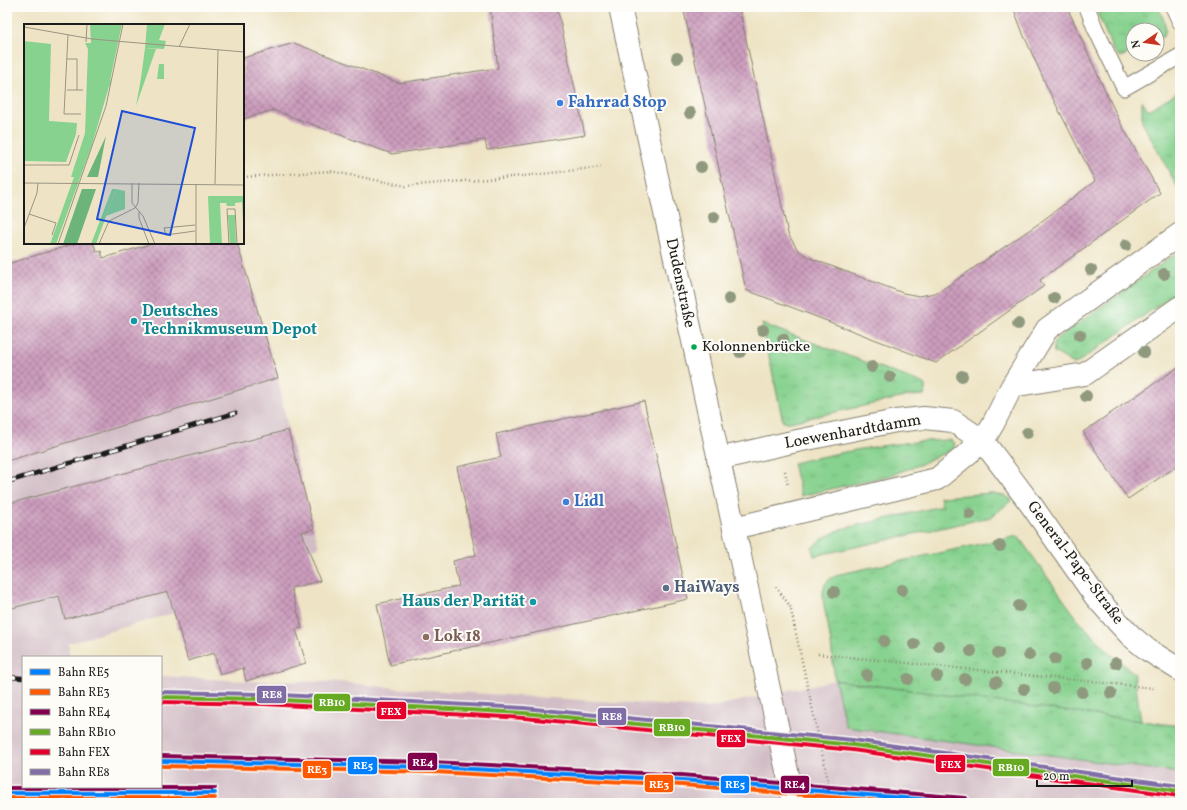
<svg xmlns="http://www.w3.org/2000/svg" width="1187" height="810" viewBox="0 0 1187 810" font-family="Vollkorn,serif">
<defs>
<pattern id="grass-tufts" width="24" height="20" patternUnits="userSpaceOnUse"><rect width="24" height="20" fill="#87d28f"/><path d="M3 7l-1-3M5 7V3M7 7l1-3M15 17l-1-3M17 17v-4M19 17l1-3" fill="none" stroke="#74b47b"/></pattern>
<pattern id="park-crowns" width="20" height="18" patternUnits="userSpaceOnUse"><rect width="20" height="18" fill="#87d28f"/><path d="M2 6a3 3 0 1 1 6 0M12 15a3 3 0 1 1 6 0" fill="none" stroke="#74b47b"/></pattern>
<pattern id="building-cross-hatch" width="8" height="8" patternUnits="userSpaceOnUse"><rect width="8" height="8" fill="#cc9dbd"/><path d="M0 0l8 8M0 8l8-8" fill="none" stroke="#a57f99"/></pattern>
</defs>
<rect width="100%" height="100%" fill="#fdfcf7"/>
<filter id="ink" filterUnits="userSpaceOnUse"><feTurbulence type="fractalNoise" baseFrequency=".025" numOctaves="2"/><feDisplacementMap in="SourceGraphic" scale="8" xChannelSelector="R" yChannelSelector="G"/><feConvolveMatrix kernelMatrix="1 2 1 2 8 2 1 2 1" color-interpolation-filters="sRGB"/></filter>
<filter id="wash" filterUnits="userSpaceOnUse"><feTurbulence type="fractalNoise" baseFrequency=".012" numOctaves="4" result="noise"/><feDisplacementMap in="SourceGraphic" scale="16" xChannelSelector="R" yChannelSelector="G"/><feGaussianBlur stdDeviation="0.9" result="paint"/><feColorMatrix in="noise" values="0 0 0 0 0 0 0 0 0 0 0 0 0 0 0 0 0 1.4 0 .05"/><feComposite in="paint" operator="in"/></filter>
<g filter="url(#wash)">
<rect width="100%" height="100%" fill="#eee4c5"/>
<!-- industrial -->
<path fill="#d2bdc6" d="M278 378 288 430 319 547 310 550 317 572 69 643V657H23V787H161V676L246 681 340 682 394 688 707 708 835 680 1180 726V803H7V461Z"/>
<!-- grass -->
<path fill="url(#grass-tufts)" stroke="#527756" d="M1095 7H1158C1162 17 1168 25 1164 36L1157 39V30H1133V52L1120 57 1113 50Z
M1180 91V187L1178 188 1142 122V100L1148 110Z
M1180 251V290L1077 363 1074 364 1054 352 1053 345 1055 340Z
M762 324 925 384V395L909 396 790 422H783Z
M951 440 955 444 953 449 919 465 891 475 801 496 793 463C845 451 897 441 951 440Z
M991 493 1004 495 1012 500 991 517 814 556 812 548 821 539 841 529 942 506 940 497Z
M835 680 1180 726V773L846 727Z"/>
<!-- park -->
<path fill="url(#park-crowns)" stroke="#527756" d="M1018 536 1079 621 1112 655 1134 673 1141 721 835 680C833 664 832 647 829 631 828 619 820 599 824 587 826 580 833 577 840 574Z"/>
<g id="blocks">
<!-- building -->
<path fill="url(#building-cross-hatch)" d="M490 7H557L585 135 487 150 485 140 392 154 273 110 243 119V58L294 43 399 83 498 68Z
M683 7H739L788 234 798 250 808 257 815 260 903 293 919 296 935 293 949 285 1038 224 1095 181 1049 91 1024 36 1013 7H1067L1095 69 1121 124 1160 193 1040 280 1044 286 936 363 796 309 746 290Z
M77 243H93L97 252 101 251 103 258 154 243H237L278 378 7 461V264Z
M1180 366V464L1128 499 1083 432Z
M644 401 688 599 390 665 377 604 459 586 453 561 476 555 457 467 501 457 496 434Z
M288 430 314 529 302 532 320 581 291 588 302 628 296 629 306 663 246 681 243 668 220 675 214 653 188 661 168 592 65 619 59 596 12 608 7 589V504Z"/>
</g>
</g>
<g filter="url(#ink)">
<use href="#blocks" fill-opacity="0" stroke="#858070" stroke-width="1"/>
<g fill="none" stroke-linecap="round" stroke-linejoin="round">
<!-- lane casing -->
<g stroke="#858070" stroke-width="17">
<path id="lane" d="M1087 7 1095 28 1124 88 1180 56
M1173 7 1180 22"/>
</g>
<!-- street casing -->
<g stroke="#858070" stroke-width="24">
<path id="street" d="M1012 386 1085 374 1180 307
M718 459 792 442 896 421 924 418 953 421 983 441 1032 506 1095 596 1117 621 1131 636 1148 650 1180 670
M734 528 937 479 983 441 993 424 1012 386 1047 329 1180 234"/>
</g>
<!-- secondary casing -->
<g stroke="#858070" stroke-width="24">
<path id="secondary" d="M620 7 794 803"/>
</g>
<!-- path -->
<path stroke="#858070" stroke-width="2.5" stroke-dasharray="1 3" stroke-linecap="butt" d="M243 177 330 171 406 186 534 175 601 167
M785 471 788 486
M776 587 790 606 833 803
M818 654 1154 688"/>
<!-- lane -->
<use href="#lane" stroke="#fff" stroke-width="15"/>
<!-- street -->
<use href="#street" stroke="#fff" stroke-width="22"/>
<!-- secondary -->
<use href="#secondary" stroke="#fff" stroke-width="22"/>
<!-- rail casing -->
<g stroke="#1c1c1c" stroke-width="4.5">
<path id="rail" d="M7 482 235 413
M7 677 23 678
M161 694 243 698"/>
</g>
<!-- rail -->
<use href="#rail" stroke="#fdfcf7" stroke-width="3" stroke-dasharray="9" stroke-linecap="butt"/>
<!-- rail-1 casing -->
<g stroke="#fdfcf7" stroke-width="7">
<path id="rail-1" d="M161 761 432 767 682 780 966 803
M7 793H215"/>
</g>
<!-- rail-2 casing -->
<g stroke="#fdfcf7" stroke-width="7">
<path id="rail-2" d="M161 766 432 772 682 785 904 803
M7 798H215"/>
</g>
<!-- rail-3 casing -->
<g stroke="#fdfcf7" stroke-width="7">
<path id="rail-3" d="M161 756 432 762 682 775 966 798
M7 788H215"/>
</g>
<!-- rail-4 casing -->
<g stroke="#fdfcf7" stroke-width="7">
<path id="rail-4" d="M161 697 264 699 524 713 853 745 1180 791"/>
</g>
<!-- rail-5 casing -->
<g stroke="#fdfcf7" stroke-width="7">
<path id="rail-5" d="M161 702 264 704 524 718 852 750 1179 796"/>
</g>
<!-- rail-6 casing -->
<g stroke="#fdfcf7" stroke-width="7">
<path id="rail-6" d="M161 692 264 694 524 708 853 740 1180 786"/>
</g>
<!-- rail-1 -->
<use href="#rail-1" stroke="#0080ff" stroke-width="4"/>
<!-- rail-2 -->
<use href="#rail-2" stroke="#ff5900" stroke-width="4"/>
<!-- rail-3 -->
<use href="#rail-3" stroke="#80004d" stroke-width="4"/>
<!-- rail-4 -->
<use href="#rail-4" stroke="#6a2" stroke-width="4"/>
<!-- rail-5 -->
<use href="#rail-5" stroke="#e4002b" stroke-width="4"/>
<!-- rail-6 -->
<use href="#rail-6" stroke="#816da6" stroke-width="4"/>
</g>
<!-- trees -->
<g fill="#8f997e">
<circle cx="677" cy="58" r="6"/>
<circle cx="690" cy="113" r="6"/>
<circle cx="701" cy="167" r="6"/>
<circle cx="714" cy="217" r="6"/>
<circle cx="1126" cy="245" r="6"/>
<circle cx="1091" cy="270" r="6"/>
<circle cx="1164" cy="274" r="6"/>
<circle cx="1054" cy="298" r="6"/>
<circle cx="729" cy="299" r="6"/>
<circle cx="1018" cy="324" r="6"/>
<circle cx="763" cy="330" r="6"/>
<circle cx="1080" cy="335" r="6"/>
<circle cx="783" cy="339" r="6"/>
<circle cx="740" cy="352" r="6"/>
<circle cx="1144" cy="352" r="6"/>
<circle cx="872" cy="367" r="6"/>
<circle cx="962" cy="376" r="6"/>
<circle cx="890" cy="377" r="6"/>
<circle cx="1086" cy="396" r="6"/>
<circle cx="1027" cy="433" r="6"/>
<circle cx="970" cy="514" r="6"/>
<circle cx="1000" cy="546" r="6"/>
<circle cx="902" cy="590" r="6"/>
<circle cx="834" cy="592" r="6"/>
<circle cx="1019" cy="606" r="6"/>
<circle cx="884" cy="641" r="6"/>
<circle cx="914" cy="644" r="6"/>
<circle cx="939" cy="646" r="6"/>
<circle cx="971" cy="651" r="6"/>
<circle cx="998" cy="653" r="6"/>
<circle cx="1029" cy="655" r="6"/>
<circle cx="1055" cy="659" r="6"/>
<circle cx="1087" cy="663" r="6"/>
<circle cx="1116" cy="663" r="6"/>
<circle cx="867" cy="675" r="6"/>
<circle cx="937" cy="676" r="6"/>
<circle cx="908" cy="679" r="6"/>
<circle cx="965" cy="679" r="6"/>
<circle cx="996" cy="682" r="6"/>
<circle cx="1053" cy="688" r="6"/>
<circle cx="1024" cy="689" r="6"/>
<circle cx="1082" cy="692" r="6"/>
<circle cx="1111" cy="693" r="6"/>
</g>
</g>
<!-- markers -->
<g fill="#3f7fe0" stroke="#fdfcf7" stroke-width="1.5">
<circle cx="560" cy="103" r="4"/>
<circle cx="566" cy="502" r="4"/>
</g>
<g fill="#0f9aa8" stroke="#fdfcf7" stroke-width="1.5">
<circle cx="134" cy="321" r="4"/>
<circle cx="533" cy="602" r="4"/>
</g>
<circle fill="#00a651" stroke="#fdfcf7" stroke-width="1.5" cx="694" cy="347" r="3.5"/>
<circle fill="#5c6f8a" stroke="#fdfcf7" stroke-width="1.5" cx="666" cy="588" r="4"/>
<circle fill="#8d6e63" stroke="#fdfcf7" stroke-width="1.5" cx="426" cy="637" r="4"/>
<g text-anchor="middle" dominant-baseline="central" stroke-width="4" stroke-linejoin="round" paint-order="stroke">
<!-- bus labels -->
<g font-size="15" fill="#1c1c1c" stroke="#fdfcf7" text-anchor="start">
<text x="702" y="347">Kolonnenbrücke</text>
</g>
<!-- shop labels -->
<g font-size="16" font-weight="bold" fill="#366cbe" stroke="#fdfcf7" text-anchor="start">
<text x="568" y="103">Fahrrad Stop</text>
<text x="574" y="502">Lidl</text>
</g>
<!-- street labels -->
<g font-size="16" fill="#1c1c1c" stroke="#fdfcf7">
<text transform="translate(680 283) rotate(78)">Dudenstraße</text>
<text transform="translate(853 432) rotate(-10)">Loewenhardtdamm</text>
<text transform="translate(1075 563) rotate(53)">General-Pape-Straße</text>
</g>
<!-- culture labels -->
<g font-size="16" font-weight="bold" fill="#0d838f" stroke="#fdfcf7" text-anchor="start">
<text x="142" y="312">Deutsches<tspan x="142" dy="18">Technikmuseum Depot</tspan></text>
<text x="525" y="602" text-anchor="end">Haus der Parität</text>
</g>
<!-- service labels -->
<g font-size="16" font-weight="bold" fill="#4e5e75" stroke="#fdfcf7" text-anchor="start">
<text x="674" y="588">HaiWays</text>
</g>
<!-- education labels -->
<g font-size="16" font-weight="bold" fill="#785e54" stroke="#fdfcf7" text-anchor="start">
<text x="434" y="637">Lok 18</text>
</g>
</g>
<!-- overview -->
<g transform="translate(24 24)">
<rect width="220" height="220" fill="#eee4c5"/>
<path d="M121 24 132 25 112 82 117 54ZM88 165H92L72 220H67ZM184 172H220V218L218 178 211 179V182H203L202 179H196L198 220H186ZM204 191H211L212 220H206Z" fill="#87d28f"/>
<path d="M82 112 74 153H63ZM58 165H72L53 220H39Z" fill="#6db47a"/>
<path d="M66 0H98L84 66 68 121 32 220H26L50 153H47L61 109 64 25 61 19H67ZM123 0H141L135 16 142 17 140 25 121 24ZM135 40H140V55H133ZM92 165 101 167V185L82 192Z" fill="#87d28f"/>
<path d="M0 17 27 20 25 97 53 99 52 110 42 138 0 137ZM75 58a6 6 0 1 1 12 0a6 6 0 1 1-12 0Z" fill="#87d28f"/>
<path fill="none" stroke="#9a9481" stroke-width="1" d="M0 3 68 15 220 28M44 11 40 90H57M62 18 63 0M155 23 166 0M43 35H53V66M43 66H59M0 141H45L55 111M0 159 220 161M108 159V179L119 192 131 220M172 160V220M191 160 194 26M111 184 114 179 115 159M115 188V194L125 220M5 190 32 199 28 211M171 201 140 204 142 211 171 207M0 204 13 169 14 159M34 220 82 82 99 0M75 220 85 197 111 184M205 220 203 185H211L213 220"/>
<path fill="#1d4ed8" fill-opacity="0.15" stroke="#1d4ed8" stroke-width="2" d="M98 87 171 104 146 211 73 195Z"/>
<rect width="220" height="220" fill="none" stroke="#1c1c1c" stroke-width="2"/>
</g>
<g stroke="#fdfcf7" stroke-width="1.5">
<rect x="256" y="685" width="31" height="19" rx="4" fill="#816da6"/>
<rect x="313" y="693" width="38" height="19" rx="4" fill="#6a2"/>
<rect x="376" y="701" width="31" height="19" rx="4" fill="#e4002b"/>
<rect x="597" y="707" width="30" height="19" rx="4" fill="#816da6"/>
<rect x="653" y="718" width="38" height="19" rx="4" fill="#6a2"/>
<rect x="716" y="729" width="30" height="19" rx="4" fill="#e4002b"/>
<rect x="407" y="752" width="31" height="19" rx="4" fill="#80004d"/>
<rect x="935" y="754" width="31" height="19" rx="4" fill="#e4002b"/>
<rect x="347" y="756" width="31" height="19" rx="4" fill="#0080ff"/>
<rect x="992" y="758" width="38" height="19" rx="4" fill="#6a2"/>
<rect x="302" y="760" width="30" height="19" rx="4" fill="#ff5900"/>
<rect x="644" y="774" width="30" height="19" rx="4" fill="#ff5900"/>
<rect x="780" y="775" width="30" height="19" rx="4" fill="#80004d"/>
<rect x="720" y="775" width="30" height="19" rx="4" fill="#0080ff"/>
</g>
<g font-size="11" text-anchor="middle" font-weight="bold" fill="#fff">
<text x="272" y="698">RE8</text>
<text x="332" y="706">RB10</text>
<text x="391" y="715">FEX</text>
<text x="612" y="720">RE8</text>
<text x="672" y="731">RB10</text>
<text x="731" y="742">FEX</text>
<text x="423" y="766">RE4</text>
<text x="951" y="768">FEX</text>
<text x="363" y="769">RE5</text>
<text x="1011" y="771">RB10</text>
<text x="317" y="773">RE3</text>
<text x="659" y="788">RE3</text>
<text x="795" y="788">RE4</text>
<text x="735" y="788">RE5</text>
</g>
<!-- margin -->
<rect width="1187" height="810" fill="none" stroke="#fdfcf7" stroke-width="24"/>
<!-- legend -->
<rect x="22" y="656" width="140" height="132" fill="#fdfcf7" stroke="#a3a29f"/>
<rect x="30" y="669" width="20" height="6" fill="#0080ff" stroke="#a3a29f"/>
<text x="58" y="676" font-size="12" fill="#1c1c1c">Bahn RE5</text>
<rect x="30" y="689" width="20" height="6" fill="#ff5900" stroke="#a3a29f"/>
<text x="58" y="696" font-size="12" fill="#1c1c1c">Bahn RE3</text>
<rect x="30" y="709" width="20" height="6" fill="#80004d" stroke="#a3a29f"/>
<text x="58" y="716" font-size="12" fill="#1c1c1c">Bahn RE4</text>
<rect x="30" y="729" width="20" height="6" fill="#66aa22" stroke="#a3a29f"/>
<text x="58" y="736" font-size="12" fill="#1c1c1c">Bahn RB10</text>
<rect x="30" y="749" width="20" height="6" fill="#e4002b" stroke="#a3a29f"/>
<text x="58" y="756" font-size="12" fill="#1c1c1c">Bahn FEX</text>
<rect x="30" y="769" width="20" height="6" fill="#816da6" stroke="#a3a29f"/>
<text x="58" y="776" font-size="12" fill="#1c1c1c">Bahn RE8</text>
<!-- north arrow -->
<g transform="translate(1145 42) rotate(257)"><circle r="19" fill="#fdfcf7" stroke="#a3a29f"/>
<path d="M0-3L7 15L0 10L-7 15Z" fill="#c8321e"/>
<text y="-6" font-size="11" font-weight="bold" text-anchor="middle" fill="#1c1c1c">N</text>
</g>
<!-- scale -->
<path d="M1037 780v6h95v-6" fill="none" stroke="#1c1c1c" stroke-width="2"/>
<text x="1043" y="780" font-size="12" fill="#1c1c1c" stroke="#fdfcf7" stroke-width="3" paint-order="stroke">20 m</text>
</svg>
